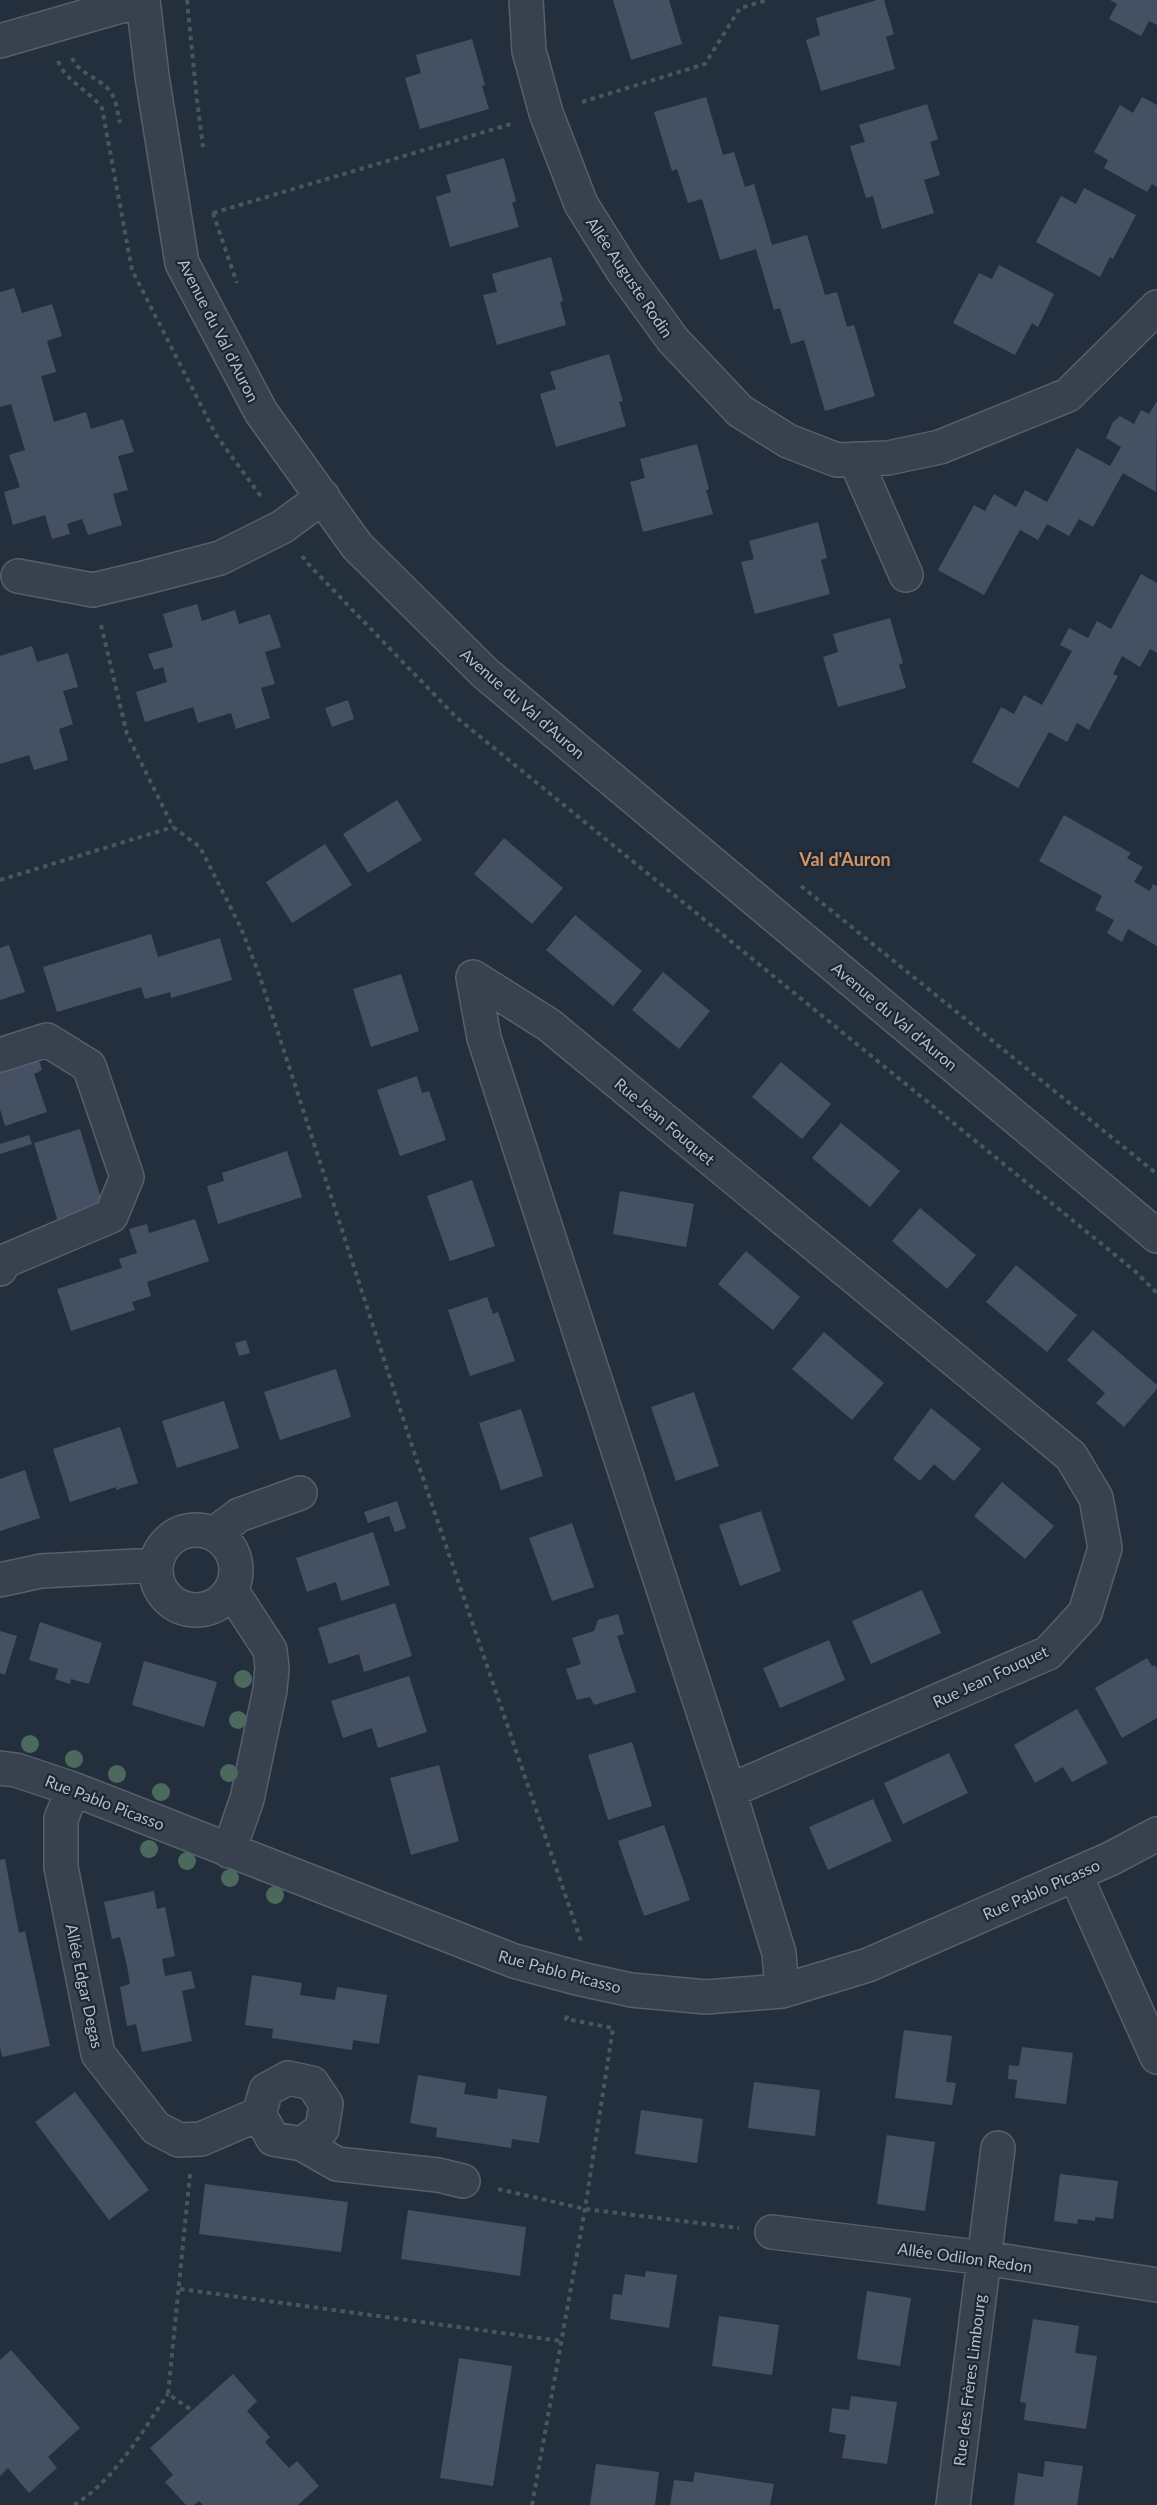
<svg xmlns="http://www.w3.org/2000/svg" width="1157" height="2505" viewBox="0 0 1157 2505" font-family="Lato,sans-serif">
<rect width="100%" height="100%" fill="#242f3e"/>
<!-- building -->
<path fill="#455162" d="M613 0H669L682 44 631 60Z
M877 0H884L894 34 886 37 895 69 821 91 806 40 820 35 816 18Z
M1110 0H1157V25L1149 21 1141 36 1109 19 1117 4Z
M472 39 485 85 482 86 489 109 420 129 405 78 421 73 416 55Z
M706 97 723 155 734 152 745 187 754 184 772 245 807 235 825 295 837 292 847 327 854 325 875 396 825 411 804 340 791 344 780 308 774 310 756 249 720 260 702 199 688 203 677 169 672 171 654 112Z
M1142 97 1157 105V187L1152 184 1147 192 1104 168 1108 160 1094 152 1120 105 1133 113Z
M927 104 938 139 930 142 940 175 924 180 934 213 882 229 873 196 866 198 850 146 865 142 859 125Z
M504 158 516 201 512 203 519 227 450 247 436 197 451 192 446 175Z
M1084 188 1136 215 1113 259 1110 257 1100 277 1036 242 1061 196 1076 204Z
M551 257 563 301 560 302 566 325 497 345 483 295 497 292 492 274Z
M999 265 1054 294 1038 327 1032 323 1015 355 953 323 979 273 992 279Z
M14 288 22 313 52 304 62 336 47 341 56 372 41 376 54 422 86 412 91 429 123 419 134 452 118 456 128 490 113 494 122 525 88 535 82 519 67 524 70 534 52 539 45 515 13 525 4 492 20 487 9 455 25 450 11 404 0 407V292Z
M609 354 623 401 619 402 626 426 556 447 540 394 556 389 550 372Z
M1157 401 1156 492 1123 473 1093 527 1079 519 1069 536 1047 524 1038 540 1020 530 984 595 938 570 974 505 985 511 994 494 1016 507 1025 490 1047 502 1077 448 1110 466 1121 447 1106 438 1113 422 1120 416 1134 424 1141 410 1149 414Z
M697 444 709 489 706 490 713 514 643 532 630 482 645 478 640 459Z
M818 522 827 558 821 560 830 594 755 614 741 562 754 559 749 541Z
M1141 574 1157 583V653L1150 649 1140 667 1122 656 1113 674 1118 676 1089 730 1077 723 1067 742 1049 732 1018 788 972 762 1001 707 1014 714 1024 695 1042 705 1072 651 1060 645 1069 628 1088 638 1097 621 1111 629Z
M197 604 202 621 235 610 239 624 270 614 281 647 265 652 275 684 261 688 270 718 236 729 231 713 198 723 193 707 145 722 136 692 167 682 163 667 154 670 148 654 173 647 163 614Z
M890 618 903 663 899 665 906 688 838 707 823 657 838 652 833 634Z
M32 646 37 662 68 653 78 687 63 691 73 724 59 729 68 760 34 770 29 755 0 764V656Z
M348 700 354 719 332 727 325 708Z
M397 800 422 840 368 873 343 834Z
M1064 815 1131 853 1127 858 1143 867 1134 882 1150 891 1153 884 1157 886V946L1128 929 1122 942 1107 933 1114 920 1095 910 1102 896 1039 861Z
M504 838 563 888 532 924 474 874Z
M325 844 352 885 292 923 266 882Z
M575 915 642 971 613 1006 546 950Z
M151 934 158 957 220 938 232 980 171 998 170 992 145 999 141 987 57 1012 43 967Z
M9 945 25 992 0 1000V948Z
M663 972 710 1011 679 1049 632 1010Z
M401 974 419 1031 371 1047 353 989Z
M36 1051 42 1070 34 1074 47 1112 5 1126 0 1109V1063Z
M781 1062 831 1104 802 1139 752 1097Z
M417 1076 422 1093 429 1091 446 1140 400 1156 377 1090Z
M841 1123 900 1171 870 1207 812 1158Z
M80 1129 104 1208 58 1222 34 1143Z
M29 1135 32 1144 0 1154V1144Z
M287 1151 302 1197 218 1224 207 1186 224 1181 222 1173Z
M472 1180 495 1246 450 1261 427 1196Z
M620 1191 694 1204 686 1247 613 1234Z
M920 1208 976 1255 947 1289 892 1241Z
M195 1219 209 1261 147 1282 151 1296 132 1302 135 1310 71 1331 57 1289 122 1268 119 1259 137 1253 129 1229 147 1224 149 1233Z
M746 1251 800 1297 773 1330 718 1284Z
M1016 1265 1077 1315 1047 1352 986 1302Z
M487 1297 493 1314 498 1312 515 1361 470 1376 448 1310Z
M1093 1330 1157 1385V1389L1124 1427 1096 1403 1105 1393 1067 1360Z
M824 1332 884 1383 852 1420 792 1369Z
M246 1340 250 1353 239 1356 235 1343Z
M336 1369 351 1417 280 1440 264 1392Z
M694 1392 719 1466 676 1481 651 1407Z
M224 1401 239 1448 177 1468 162 1421Z
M931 1408 981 1449 954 1481 934 1464 920 1481 893 1459Z
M521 1409 543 1476 501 1490 479 1423Z
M120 1427 138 1483 116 1490V1487L70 1502 53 1449Z
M25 1470 40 1518 0 1531V1479Z
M1002 1482 1054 1526 1025 1559 974 1516Z
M397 1501 406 1528 395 1532 389 1516 368 1523 364 1512Z
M761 1511 781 1571 740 1586 719 1525Z
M572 1523 594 1587 552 1601 529 1538Z
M373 1532 390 1585 341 1601 336 1582 307 1592 296 1558Z
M922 1590 941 1633 871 1664 852 1621Z
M395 1603 412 1656 364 1672 359 1654 329 1664 318 1628Z
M618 1614 624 1634 617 1636 636 1692 594 1705 590 1697 577 1700 566 1669 581 1664 572 1638 594 1631 598 1620Z
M40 1622 102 1643 89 1684 71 1679 70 1684 55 1679 58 1669 29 1660Z
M0 1631 17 1636 5 1675 0 1673Z
M829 1640 845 1680 780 1708 763 1668Z
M1147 1658 1152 1666 1155 1665 1157 1669V1718L1122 1738 1095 1688Z
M144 1661 217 1682 204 1727 132 1705Z
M409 1676 427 1732 378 1748 372 1728 343 1738 331 1701Z
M1077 1709 1108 1763 1072 1782 1063 1767 1035 1783 1014 1745Z
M632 1742 652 1806 608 1820 588 1755Z
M949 1753 968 1793 903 1824 884 1783Z
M439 1765 459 1841 411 1855 390 1778Z
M873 1799 892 1841 828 1870 809 1827Z
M664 1825 690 1900 644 1916 618 1841Z
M5 1859 19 1933 25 1931 50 2046 2 2057 0 2047V1860Z
M154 1891 157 1909 165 1907 175 1956 162 1959 165 1976 191 1971 195 1988 182 1991 192 2041 142 2052 136 2024 127 2026 120 1987 130 1984 127 1966 120 1937 112 1939 104 1902Z
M252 1975 302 1983 300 1995 335 2000 337 1987 387 1995 379 2044 353 2040 352 2050 272 2038 273 2029 245 2025Z
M904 2030 952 2036 946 2082 956 2083 952 2105 895 2098Z
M1022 2047 1073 2053 1066 2104 1015 2098 1017 2080 1008 2079 1009 2065 1019 2066Z
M418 2075 466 2083 464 2094 497 2099 498 2089 547 2096 539 2143 512 2139 511 2148 436 2137 437 2128 410 2123Z
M754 2082 820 2090 815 2136 748 2128Z
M75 2092 149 2190 109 2220 35 2122Z
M641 2110 703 2119 697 2163 635 2154Z
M887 2135 935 2142 925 2211 877 2204Z
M1060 2174 1118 2181 1113 2219 1095 2217V2221L1078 2219 1077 2224 1054 2221Z
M205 2184 348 2202 341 2252 199 2234Z
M408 2210 526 2227 520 2276 401 2259Z
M646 2271 677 2275 669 2328 610 2319 613 2294 622 2295 625 2274 645 2277Z
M867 2291 911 2298 900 2366 857 2359Z
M719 2316 779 2325 772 2375 712 2366Z
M1033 2319 1079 2326 1075 2353 1097 2356 1086 2429 1024 2420 1026 2403 1020 2402Z
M11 2350 80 2428 48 2457 57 2468 29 2493 8 2468 0 2476V2360Z
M459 2358 512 2366 493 2486 440 2478Z
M233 2374 257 2401 247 2411 270 2437 265 2442 289 2468 297 2461 319 2486 298 2505H203L199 2501 194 2505H186L165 2482 173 2475 150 2448Z
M851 2396 897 2402 887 2464 842 2458 846 2435 829 2432 832 2408 849 2410Z
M1045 2461 1083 2466 1077 2505H1014L1018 2473 1043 2477Z
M596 2464 659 2472 655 2505H590Z
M695 2472 774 2484 770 2505H670L674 2480 693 2482Z"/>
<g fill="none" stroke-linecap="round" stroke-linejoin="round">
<!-- minor casing -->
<g stroke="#565f6c" stroke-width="36">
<path id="minor" d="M143 0 152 76 182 263 261 412 357 546 485 673 1157 1236
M526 0 529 51 546 113 581 204 623 271 673 340 740 411 788 441 837 460 888 458 940 447 1068 395 1157 307
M0 41 121 6 143 4
M855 459 906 575
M18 576 93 590 143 578 220 558 282 527 323 497
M0 1055 47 1040 89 1066 127 1177 111 1216 5 1261 0 1269
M156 1570a40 40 0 1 1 80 0a40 40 0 1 1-80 0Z
M214 1534 239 1515 300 1493
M0 1580 41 1571 155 1565
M0 1768 16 1770 73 1789 514 1961 581 1979 631 1990 706 1997 782 1991 868 1965 1110 1859 1157 1834
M73 1789 61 1819V1867L98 2054 156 2128 179 2140 201 2139 259 2114
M729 1791 1048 1653 1085 1613 1105 1548 1096 1498 1071 1456 549 1025 473 977 484 1038 729 1791 779 1953 782 1991
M229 1851 247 1799 270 1690 272 1668 270 1650 231 1590
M1075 1874 1157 2057
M302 2144 322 2129 326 2104 312 2083 288 2078 266 2090 259 2114 273 2139 302 2144 337 2164 438 2175 463 2181
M772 2232 985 2258 1157 2285
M953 2505 998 2148"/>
</g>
<!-- path -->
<path stroke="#44595c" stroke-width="4" stroke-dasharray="4.5 4.5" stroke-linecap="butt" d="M187 0 197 100 203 147
M72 58C79 74 98 77 109 90 117 99 117 112 120 123
M58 61C66 82 89 90 102 108L132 270 216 435 262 498
M582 102 705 64 740 8 768 0
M213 213 237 283
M213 213 511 124
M302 556 311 567 456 717 1136 1272 1157 1293
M101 625 127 734 173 827 200 847 241 928 259 974 413 1449 581 1941
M0 880 173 827
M801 886 1157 1174
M190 2174 168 2394 193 2411
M498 2189 585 2209 739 2228
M180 2289 561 2341
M74 2505C115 2480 141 2433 168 2394
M532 2505 585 2209 613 2028 566 2019 569 2012"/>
<!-- minor -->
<use href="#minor" stroke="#38414e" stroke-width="33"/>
</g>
<!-- trees -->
<g fill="#4b6a5d">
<circle cx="243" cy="1679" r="9"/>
<circle cx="238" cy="1720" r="9"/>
<circle cx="30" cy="1744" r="9"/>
<circle cx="74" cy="1759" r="9"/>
<circle cx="229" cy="1773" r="9"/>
<circle cx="117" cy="1774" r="9"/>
<circle cx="161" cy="1792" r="9"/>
<circle cx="149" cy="1849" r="9"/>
<circle cx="187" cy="1861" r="9"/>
<circle cx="230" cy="1878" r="9"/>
<circle cx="275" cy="1895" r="9"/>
</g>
<g text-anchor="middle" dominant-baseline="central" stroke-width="4.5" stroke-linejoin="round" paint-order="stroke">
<!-- street labels -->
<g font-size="16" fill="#b4bcc9" stroke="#1d2633">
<text transform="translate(630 277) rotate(56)">Allée Auguste Rodin</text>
<text transform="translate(219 330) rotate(63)">Avenue du Val d'Auron</text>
<text transform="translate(523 703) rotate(41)">Avenue du Val d'Auron</text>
<text transform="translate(895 1016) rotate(40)">Avenue du Val d'Auron</text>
<text transform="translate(665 1121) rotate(40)">Rue Jean Fouquet</text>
<text transform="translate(990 1676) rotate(-25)">Rue Jean Fouquet</text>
<text transform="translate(105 1802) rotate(21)">Rue Pablo Picasso</text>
<text transform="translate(1041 1889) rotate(-24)">Rue Pablo Picasso</text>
<text transform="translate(560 1971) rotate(15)">Rue Pablo Picasso</text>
<text transform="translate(85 1986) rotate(78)">Allée Edgar Degas</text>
<text transform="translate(965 2257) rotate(8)">Allée Odilon Redon</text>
<text transform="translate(969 2380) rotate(-83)">Rue des Frères Limbourg</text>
</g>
<!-- neighbourhood labels -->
<g font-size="18" font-weight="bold" fill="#d59563" stroke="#1d2633">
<text x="845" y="859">Val d'Auron</text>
</g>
</g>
</svg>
